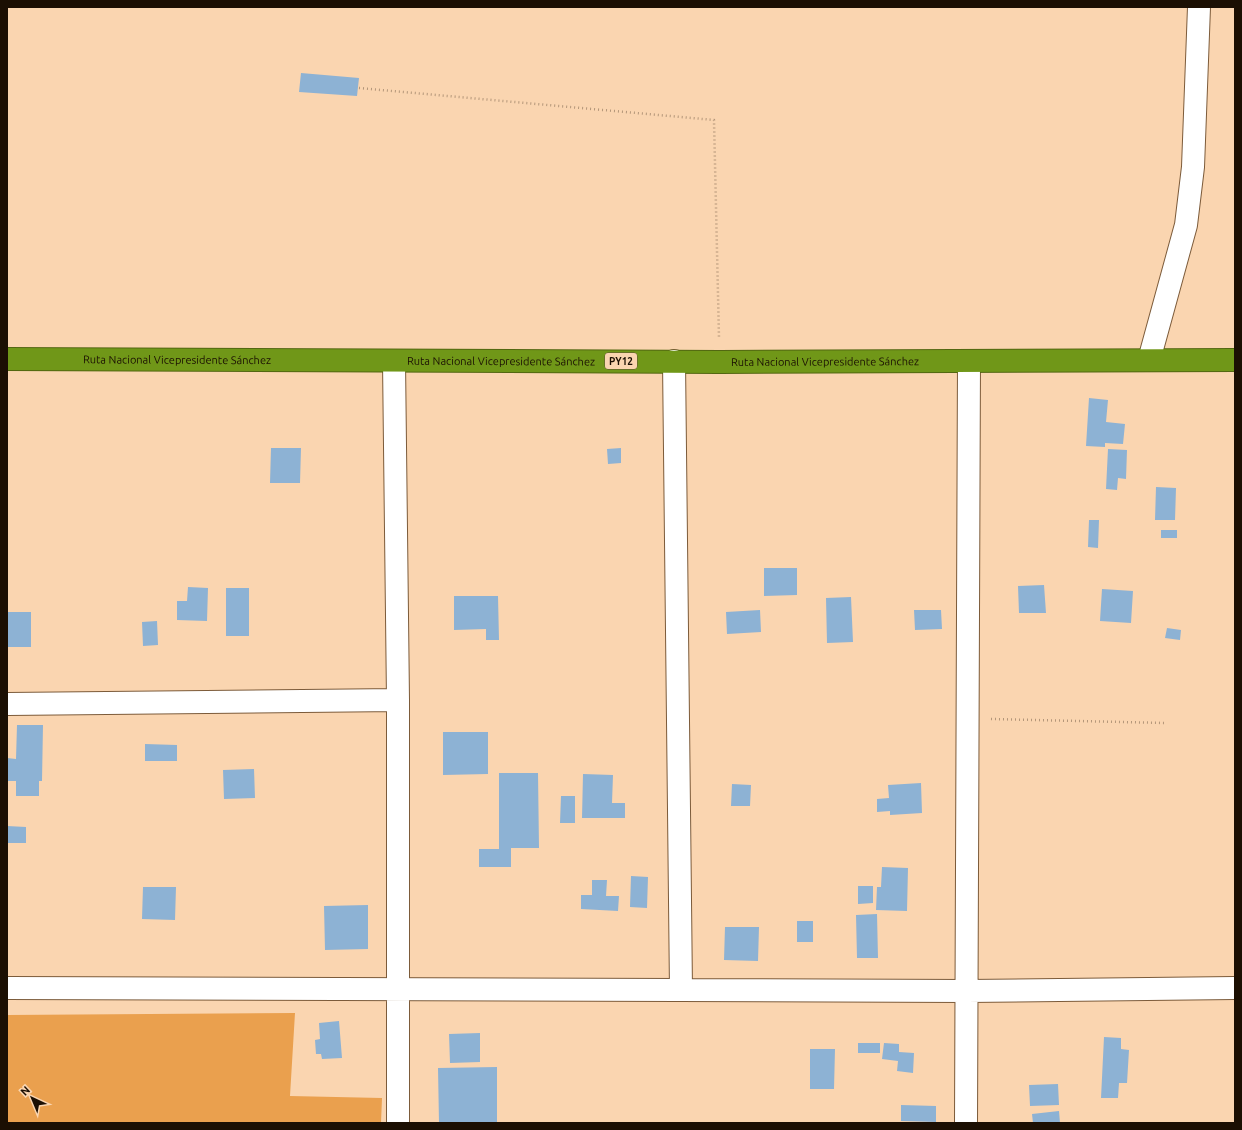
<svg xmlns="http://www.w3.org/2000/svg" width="1242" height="1130" viewBox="0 0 1242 1130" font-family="Ubuntu,sans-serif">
<rect width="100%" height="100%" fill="#fad5b0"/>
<!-- green -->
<path fill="#eaa04e" d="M295 1013 290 1096 382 1098 381 1123H7V1015Z"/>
<!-- building -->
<path fill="#8db2d4" d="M301 73 359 78 357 96 299 92Z
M1089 398 1108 400 1106 422 1125 424 1123 444 1105 443V447L1086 446Z
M271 448H301L300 483H270Z
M621 448V463L608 464 607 449Z
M1108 449 1127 450 1126 479 1118 478 1117 490 1106 489Z
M1156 487 1176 488 1175 520H1155Z
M1089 520H1099L1098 548 1088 547Z
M1161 530H1177V538H1161Z
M764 568H797V595L764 596Z
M1044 585 1046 613H1019L1018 586Z
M188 587 208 588 207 621 177 620V601H187Z
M226 588H249V636H226Z
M1102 589 1133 591 1131 623 1100 621Z
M454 596H498L499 640H486V629L454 630Z
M851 597 853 642 827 643 826 598Z
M760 610 761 632 727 634 726 612Z
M914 610H941L942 629 915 630Z
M8 612H31V647H7Z
M157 621 158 645 143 646 142 622Z
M1167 628 1181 630 1180 640 1165 638Z
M17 725H43L42 781H39V796H16V781H7V758L16 759Z
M443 732H488V774L443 775Z
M145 744 177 745V761H145Z
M254 769 255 798 224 799 223 770Z
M499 773H538L539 848H511V867H479V849H499Z
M583 774 613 775 612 803H625V818H582Z
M921 783 922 813 890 815V811L877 812V799L889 798 888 785Z
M732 784 751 785 750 806H731Z
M561 796H575V823H560Z
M7 826 26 827V843H7Z
M882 867 908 868 907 911 876 910 877 887H881Z
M631 876 648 877 647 908 630 907Z
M592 880H607L606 896H619L618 911 581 909V895H592Z
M858 886H873V903L858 904Z
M143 887H176L175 920 142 919Z
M368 905V949L325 950 324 906Z
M877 914 878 958H857L856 915Z
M797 921H813V942H797Z
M725 927H759L758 961 724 960Z
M339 1021 342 1058 322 1059 321 1054H316L315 1040 320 1039 319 1023Z
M480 1033V1062L450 1063 449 1034Z
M1104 1037 1121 1038V1049L1129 1050 1127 1083H1119L1118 1098H1101Z
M858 1043H880V1053H858Z
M884 1043 899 1044V1052L914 1053 913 1073 897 1071 898 1061 882 1059Z
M810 1049H835L834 1089H810Z
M497 1067V1122L439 1123 438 1068Z
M1058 1084 1059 1105 1030 1106 1029 1085Z
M901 1105 936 1106V1122L901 1121Z
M1059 1111 1060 1123H1033L1032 1114Z"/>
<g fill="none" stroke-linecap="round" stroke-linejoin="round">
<!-- minor casing -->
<g stroke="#7c5b3a" stroke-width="24">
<path id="minor" d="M1149 360 1186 225 1193 167 1199 7
M394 361 398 700V1123
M674 361 681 990
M7 704 398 700
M7 988 967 991 1235 988
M966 1123 969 361"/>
</g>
<!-- highway casing -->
<g stroke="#526711" stroke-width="24">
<g id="highway">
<path id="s1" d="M7 359 720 362 1235 360"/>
</g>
</g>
<!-- path -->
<path stroke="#b39679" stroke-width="2.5" stroke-dasharray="1 3" stroke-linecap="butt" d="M359 88 714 120 719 338
M991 719 1165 723"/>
<!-- minor -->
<use href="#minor" stroke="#fff" stroke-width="22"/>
<!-- highway -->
<use href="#highway" stroke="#709718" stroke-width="22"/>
</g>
<g text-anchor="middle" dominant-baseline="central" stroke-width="3.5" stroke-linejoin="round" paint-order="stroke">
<!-- shield labels -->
<rect fill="#fad5b0" stroke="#5e4a37" stroke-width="1" x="605" y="353" width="32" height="16" rx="3"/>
<g font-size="10" font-weight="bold" fill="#1b0f03">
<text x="621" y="361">PY12</text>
</g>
<!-- street labels -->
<g font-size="11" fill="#1b0f03" stroke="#fad5b0">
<text stroke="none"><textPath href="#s1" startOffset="170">Ruta Nacional Vicepresidente Sánchez</textPath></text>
<text stroke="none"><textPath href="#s1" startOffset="494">Ruta Nacional Vicepresidente Sánchez</textPath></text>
<text stroke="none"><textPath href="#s1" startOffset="818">Ruta Nacional Vicepresidente Sánchez</textPath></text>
</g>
</g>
<!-- border -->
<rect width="1242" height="1130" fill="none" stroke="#1b0f03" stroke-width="16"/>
<!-- north arrow -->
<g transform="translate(32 1098) rotate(316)" stroke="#fad5b0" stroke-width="3" paint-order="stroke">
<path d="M0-3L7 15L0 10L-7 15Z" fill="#1b0f03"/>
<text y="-6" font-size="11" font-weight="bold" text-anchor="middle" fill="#1b0f03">N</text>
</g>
</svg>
